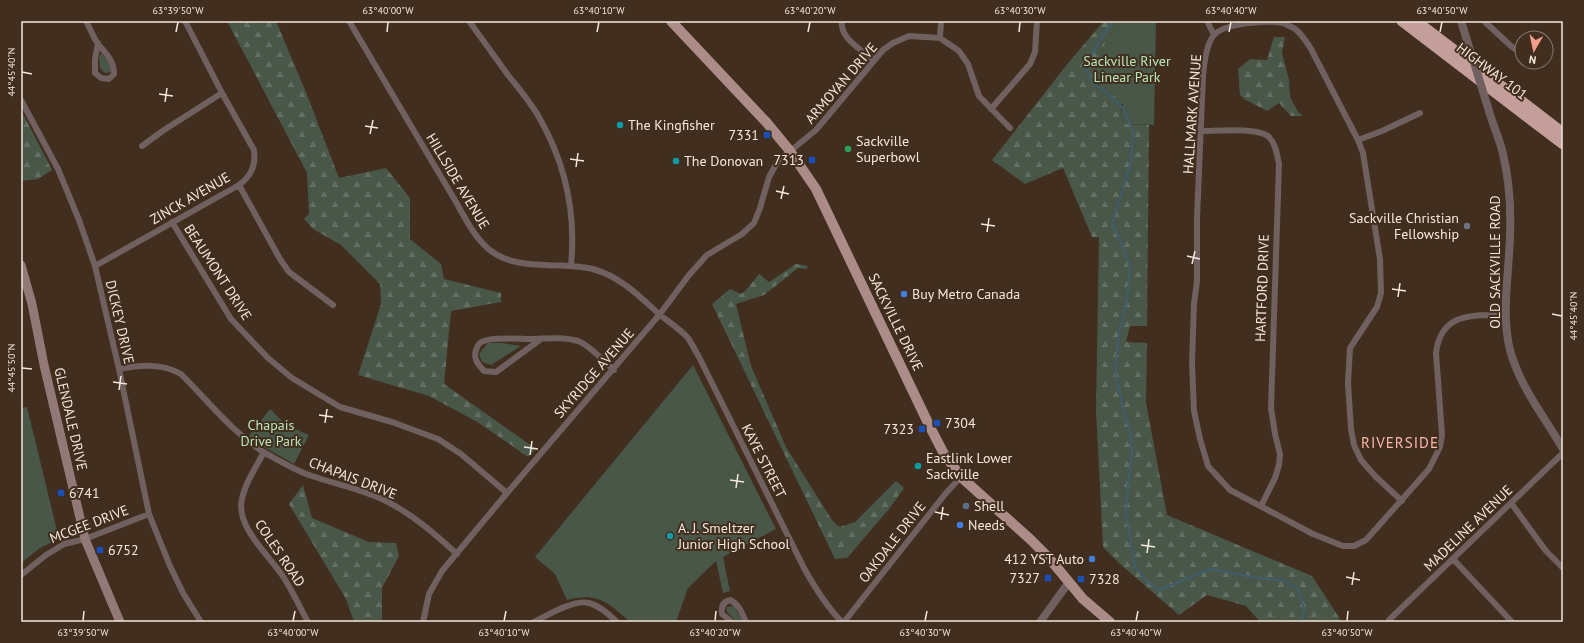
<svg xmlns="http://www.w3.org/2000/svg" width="1584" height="643" viewBox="0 0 1584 643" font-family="'PT Sans',sans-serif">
<defs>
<pattern id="forest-firs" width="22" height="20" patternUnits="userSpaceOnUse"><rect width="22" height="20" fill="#485748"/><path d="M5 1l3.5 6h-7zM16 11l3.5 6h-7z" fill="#636f62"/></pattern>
</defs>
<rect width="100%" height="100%" fill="#412e1e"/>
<!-- green -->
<path fill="#485748" d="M1119 21H1156L1154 125 1123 124 1121 114 1123 104 1110 93 1102 90 1096 80 1095 68 1099 62 1105 43Z
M101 53 109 62 111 72 105 73 100 68 99 57Z
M488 343H502L521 346 491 365 482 362 479 354Z
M693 365 776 529 723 557 730 591 723 593 716 561 688 588 676 622H630C609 603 597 592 567 600L555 574 535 557Z
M27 407 59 539 40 548 21 563V408Z
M270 409 286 425 309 435 294 464 262 446 249 436Z
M734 606 742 620V622H737L727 612 726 607Z"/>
<!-- forest -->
<path fill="url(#forest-firs)" d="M227 21H276L305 90 339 178 386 168 410 198V239L441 264 444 279 501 293V302L451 311 444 384 536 449 528 457 479 423 429 396 358 375 381 304 380 284 341 245 313 229 304 219 309 214 307 173Z
M1104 21H1119L1105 43 1099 62 1095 68C1093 94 1110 88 1122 102L1121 114 1123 124 1149 125 1147 326H1130L1126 342 1147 343 1146 403 1167 515 1312 576 1340 619 1337 622H1260L1246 606 1207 595 1179 615 1120 564 1103 547 1096 410 1099 237H1092L1063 168 1025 184 992 160 1069 62Z
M1274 37H1285L1282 53 1289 80 1290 97 1298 112 1303 116H1291L1279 103 1267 111 1246 100 1240 95 1238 69 1250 59 1267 60Z
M21 110 52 170 38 179 21 181Z
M796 264 808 266 806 269 798 268 764 295 736 304 751 366 786 447 832 520 839 527 855 522 896 481 904 488 889 509 847 558 835 559 712 304 730 289 741 294 746 290 759 274 769 282Z
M303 485 312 518 369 542 396 543 399 556 382 588V622H354L346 599 289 504Z"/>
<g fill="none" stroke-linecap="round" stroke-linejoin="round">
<!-- stream -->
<path stroke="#3e5d6f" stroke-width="2" d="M1113 21C1102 36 1092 51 1086 69L1094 84 1106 92 1123 108 1133 132 1131 162 1112 224 1122 244 1130 268 1127 301 1120 327 1115 369 1124 414 1131 433 1132 455 1128 485 1126 516 1135 566 1148 583 1160 590 1210 569 1259 578 1282 580 1298 589 1304 609 1302 622"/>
<!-- minor -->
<path stroke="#70605f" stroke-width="6" d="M86 21C90 28 93 37 98 44 106 54 114 60 114 74L109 79 101 78 95 73V59L98 43
M349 21 456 202C480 246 491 264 545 265 562 266 577 265 593 269 621 277 639 296 660 315 669 322 680 329 688 338 692 344 695 350 699 357L804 568C815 588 826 606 842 622
M469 21C482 39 495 57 508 75 519 89 532 104 540 119 566 165 576 214 571 265
M842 21C839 38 863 51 874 60
M1207 21 1214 35
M1484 21 1512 47 1522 53
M940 38 941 21
M1537 62 1540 63
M21 100 58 169 79 220 95 266 119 369 149 514 170 566 183 593 201 622
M991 109 1030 64 1035 52 1037 21
M1201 131C1216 131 1258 127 1269 137 1276 144 1277 155 1279 164L1271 408 1275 434 1280 454 1279 465 1275 478 1261 506
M1358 140 1382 131 1420 113
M142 146 164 130 222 93
M239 185 280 259 289 272 333 305
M172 222 231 319 268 358 292 378 340 407 392 422 438 439 461 454 507 493
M95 266 239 185C251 176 256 166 254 150L222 93 185 21
M541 339 496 372 484 371C478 364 473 359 476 350 477 348 477 346 479 344 485 336 519 339 529 339 546 339 561 336 578 341 591 346 603 361 614 370
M119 369C140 365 162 363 181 374 207 400 234 434 265 453 280 461 296 471 312 476 335 484 361 489 384 500 411 513 435 534 457 554
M264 452C256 467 245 483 242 499 235 527 271 557 284 578 293 592 300 608 308 622
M1402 501 1375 476 1361 460 1354 445 1351 429 1348 383 1350 348 1377 307 1381 293 1380 259 1363 153 1358 140 1311 49C1306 41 1302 34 1294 28 1291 27 1286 24 1283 23 1268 20 1224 23 1214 35 1206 44 1204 64 1203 76L1197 218V281L1194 304 1192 363 1194 411 1200 439 1208 466 1230 490 1313 534 1343 546H1354L1366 540 1429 469 1440 447 1442 435 1436 353C1441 312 1473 315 1506 315
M1511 503 1546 551 1563 568
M1453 559 1512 622
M21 575 46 555 64 544 85 539 149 514
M1389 620 1563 453
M423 622 429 594 442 571 507 493 660 314 689 275 707 255 742 234 754 223 760 208 769 177 778 161 816 130 883 50 893 43 909 36 940 38 959 51 968 64 979 96 1010 128
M534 622C548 615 574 599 589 603 600 606 609 614 617 622
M732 622 722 614C721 608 722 602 730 600 739 604 742 613 746 622
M844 622 946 493 961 477"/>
<!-- tertiary -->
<path stroke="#70605f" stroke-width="8" d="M1489 111C1493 125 1500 140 1503 154 1509 179 1511 211 1510 236 1509 273 1501 314 1510 350 1520 387 1544 416 1563 449
M1040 622 1069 582"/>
<!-- secondary -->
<path stroke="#927977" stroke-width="9" d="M21 265 32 304 44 365 85 539 120 622"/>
<!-- primary -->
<path stroke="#ac8c89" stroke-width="10" d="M671 21 767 123 790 151 816 189 930 427 944 454 961 477 1030 539 1049 558 1083 599 1110 622"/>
<!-- motorway -->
<path stroke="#c49e9a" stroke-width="11" d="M1402 21 1563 144
M1416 21 1563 133"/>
<!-- tertiary-bridge -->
<path stroke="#70605f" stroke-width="8" d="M1461 21 1489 111"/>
</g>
<!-- ticks -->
<path fill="none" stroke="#f3e7dd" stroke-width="1.5" d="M176 32 178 22M387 32 388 22M597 32 599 22M808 32 810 22M1019 32 1020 22M1229 32 1231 22M1440 32 1442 22M22 72 32 74M159 94 173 96M165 102 167 88M365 126 378 128M370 134 373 120M570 159 584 161M576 167 578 153M776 191 789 194M781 199 784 186M981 224 995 226M987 232 989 218M1187 256 1200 259M1192 264 1195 251M1392 289 1406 291M1398 297 1400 283M1552 314 1562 316M22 368 32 369M113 382 127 384M119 390 121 376M319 415 333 417M325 423 327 409M524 447 538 449M530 455 532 441M730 480 744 482M736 488 738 474M935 512 949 515M941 520 943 507M1141 545 1155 547M1147 553 1149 539M1346 577 1360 580M1352 585 1354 572M83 621 84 611M293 621 295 611M504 621 506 611M715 621 716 611M925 621 927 611M1136 621 1138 611M1347 621 1348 611"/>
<!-- markers -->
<g fill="#0f9aa8" stroke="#412e1e" stroke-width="1.5">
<circle cx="620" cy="125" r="4"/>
<circle cx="676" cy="161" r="4"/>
<circle cx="918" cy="466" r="4"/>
<circle cx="670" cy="536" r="4"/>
</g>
<g fill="#1a4fb4" stroke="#412e1e" stroke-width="1.5">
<rect x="763" y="131" width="8" height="8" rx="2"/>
<rect x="808" y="156" width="8" height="8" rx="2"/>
<rect x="933" y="419" width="8" height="8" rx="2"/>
<rect x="918" y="425" width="8" height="8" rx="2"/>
<rect x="57" y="489" width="8" height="8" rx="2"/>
<rect x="96" y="546" width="8" height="8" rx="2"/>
<rect x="1044" y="574" width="8" height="8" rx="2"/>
<rect x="1077" y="575" width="8" height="8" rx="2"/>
</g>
<circle fill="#2e9e5b" stroke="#412e1e" stroke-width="1.5" cx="848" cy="149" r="4"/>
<circle fill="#6b7280" stroke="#412e1e" stroke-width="1.5" cx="1467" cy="226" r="4"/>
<g fill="#3f7fe0" stroke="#412e1e" stroke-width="1.5">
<circle cx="904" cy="294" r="4"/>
<circle cx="960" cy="525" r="4"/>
<circle cx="1092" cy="559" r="4"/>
</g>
<circle fill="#5c6f8a" stroke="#412e1e" stroke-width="1.5" cx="966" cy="506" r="4"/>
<g text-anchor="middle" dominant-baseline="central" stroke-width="4" stroke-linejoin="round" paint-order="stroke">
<!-- park labels -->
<g font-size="14" fill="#b8e6ba" stroke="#412e1e">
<text x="1127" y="61">Sackville River<tspan x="1127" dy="16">Linear Park</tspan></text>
<text x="271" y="425">Chapais<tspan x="271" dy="16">Drive Park</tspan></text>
</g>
<!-- street labels -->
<g font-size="14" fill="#f3e7dd" stroke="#412e1e">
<text transform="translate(1492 71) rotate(37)">HIGHWAY 101</text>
<text transform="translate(841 83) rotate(-49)">ARMOYAN DRIVE</text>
<text transform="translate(1192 114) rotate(-86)">HALLMARK AVENUE</text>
<text transform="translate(458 181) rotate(59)">HILLSIDE AVENUE</text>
<text transform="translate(190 198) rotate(-30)">ZINCK AVENUE</text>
<text transform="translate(1495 262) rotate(-90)">OLD SACKVILLE ROAD</text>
<text transform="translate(218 272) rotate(57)">BEAUMONT DRIVE</text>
<text transform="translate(1262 288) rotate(-88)">HARTFORD DRIVE</text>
<text transform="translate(120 322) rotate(77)">DICKEY DRIVE</text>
<text transform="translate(896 322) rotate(64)">SACKVILLE DRIVE</text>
<text transform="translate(594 373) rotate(-49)">SKYRIDGE AVENUE</text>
<text transform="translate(71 419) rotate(77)">GLENDALE DRIVE</text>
<text transform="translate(764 461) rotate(63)">KAYE STREET</text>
<text transform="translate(353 478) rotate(21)">CHAPAIS DRIVE</text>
<text transform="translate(89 524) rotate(-21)">MCGEE DRIVE</text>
<text transform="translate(1468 528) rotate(-44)">MADELINE AVENUE</text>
<text transform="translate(892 542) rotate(-52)">OAKDALE DRIVE</text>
<text transform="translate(280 553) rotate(56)">COLES ROAD</text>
</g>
<!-- poi labels -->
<g font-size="14" fill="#f3e7dd" stroke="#412e1e" text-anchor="start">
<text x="628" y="125">The Kingfisher</text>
<text x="759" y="135" text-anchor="end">7331</text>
<text x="856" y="141">Sackville<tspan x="856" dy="16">Superbowl</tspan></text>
<text x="804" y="160" text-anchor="end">7313</text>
<text x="684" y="161">The Donovan</text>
<text x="1459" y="218" text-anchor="end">Sackville Christian<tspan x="1459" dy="16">Fellowship</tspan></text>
<text x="912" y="294">Buy Metro Canada</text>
<text x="945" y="423">7304</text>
<text x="914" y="429" text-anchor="end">7323</text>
<text x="926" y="458">Eastlink Lower<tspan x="926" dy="16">Sackville</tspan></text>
<text x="69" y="493">6741</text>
<text x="974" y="506">Shell</text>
<text x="968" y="525">Needs</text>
<text x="678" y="528">A. J. Smeltzer<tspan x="678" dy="16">Junior High School</tspan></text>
<text x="108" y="550">6752</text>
<text x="1084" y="559" text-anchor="end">412 YST Auto</text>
<text x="1040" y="578" text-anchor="end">7327</text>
<text x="1089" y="579">7328</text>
</g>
<!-- neighbourhood labels -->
<g font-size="15" letter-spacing="1" fill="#fbb8ac" stroke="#412e1e">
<text x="1400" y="442">RIVERSIDE</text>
</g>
</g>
<!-- border -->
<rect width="1584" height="643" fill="none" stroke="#412e1e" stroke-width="44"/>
<!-- north arrow -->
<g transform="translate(1534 50) rotate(189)"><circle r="19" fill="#412e1e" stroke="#88786a"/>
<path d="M0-3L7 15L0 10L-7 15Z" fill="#f59d8d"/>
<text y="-6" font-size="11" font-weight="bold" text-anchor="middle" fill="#f3e7dd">N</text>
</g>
<rect x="22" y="22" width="1540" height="599" fill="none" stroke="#f3e7dd" stroke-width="1.5"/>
<g font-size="10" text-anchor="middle" fill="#f3e7dd">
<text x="178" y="14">63°39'50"W</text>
<text x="388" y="14">63°40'00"W</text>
<text x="599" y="14">63°40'10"W</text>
<text x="810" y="14">63°40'20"W</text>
<text x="1020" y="14">63°40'30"W</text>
<text x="1231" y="14">63°40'40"W</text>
<text x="1442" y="14">63°40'50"W</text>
<text transform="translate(11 72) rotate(-90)" y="4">44°45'40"N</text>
<text transform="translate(1573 316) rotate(-90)" y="4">44°45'40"N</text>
<text transform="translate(11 368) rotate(-90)" y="4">44°45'50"N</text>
<text x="83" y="636">63°39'50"W</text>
<text x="293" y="636">63°40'00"W</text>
<text x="504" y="636">63°40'10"W</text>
<text x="715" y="636">63°40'20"W</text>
<text x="925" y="636">63°40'30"W</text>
<text x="1136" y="636">63°40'40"W</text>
<text x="1347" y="636">63°40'50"W</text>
</g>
</svg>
